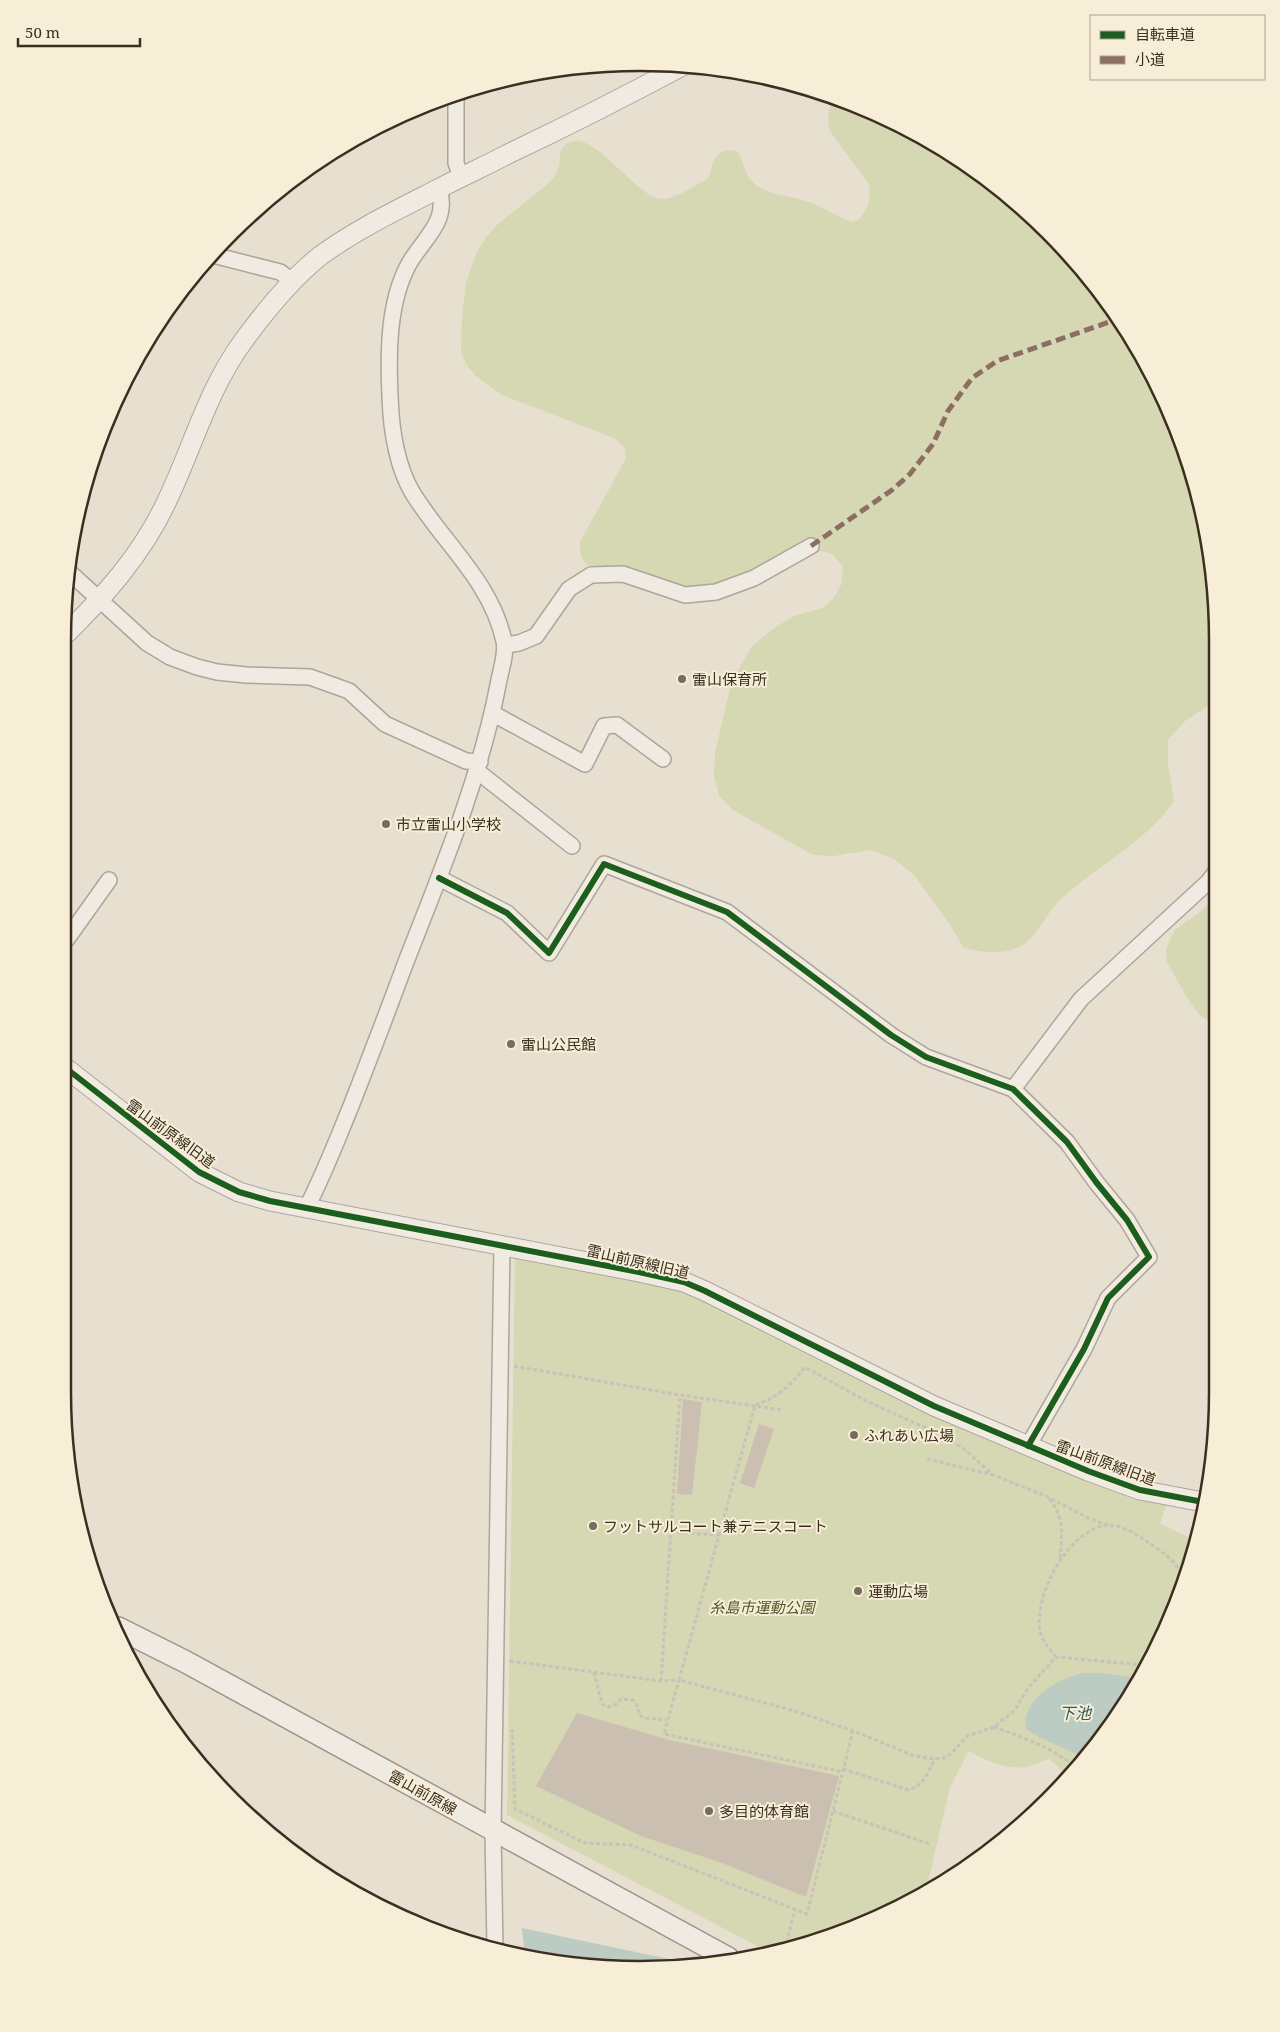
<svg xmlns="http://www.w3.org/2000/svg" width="1280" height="2032" viewBox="0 0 1280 2032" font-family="'Noto Serif','Noto Sans JP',serif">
<rect width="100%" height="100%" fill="#e7e0d1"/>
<!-- green -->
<path fill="#d6d7b3" d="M833 99 896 122 992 182 1074 259 1158 384 1198 490 1216 602V701L1185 721 1168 740V764L1174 801C1145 844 1095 866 1059 901 1045 915 1037 938 1019 947 1001 955 981 953 963 947L951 926 914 875 894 859 870 850 834 856 813 855 733 810 719 796 714 776 715 753 729 692 740 667 752 646 773 629 794 616 823 608 833 599 841 585 843 566 832 554 821 551C796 563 768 569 741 576 723 581 704 589 685 586 666 583 640 567 623 566 600 565 578 576 580 542L626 458 625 448 614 438 502 395 476 376 468 367 461 353 462 318 466 283 476 254 486 237 498 224 550 182C554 177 557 172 559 166 561 158 558 151 565 145 591 122 636 200 663 199 675 199 698 184 709 178 713 161 715 147 737 151 743 159 744 171 750 179 762 195 789 195 806 201 822 206 836 216 852 222L859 220C868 208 872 198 868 183L830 131C827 119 828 109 833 99Z
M1215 896 1214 1024 1199 1015 1186 996 1167 962 1166 952 1169 941 1175 930 1201 911Z
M515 1253 684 1288 1167 1503 1160 1524 1193 1539 1174 1613 1098 1744 1068 1775 1049 1759C1041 1761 1034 1765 1026 1767 1005 1770 986 1760 969 1751L950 1787 926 1891C876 1917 826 1945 769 1952L507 1815Z"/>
<!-- water -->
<path fill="#bcccc2" d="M1083 1673H1102L1136 1678 1098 1744 1085 1758 1039 1737 1026 1729C1026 1725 1025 1720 1026 1717 1031 1694 1063 1677 1083 1673Z
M522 1928 669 1959 678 1965 640 1969 528 1958H525Z"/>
<!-- building -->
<path fill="#cbbfb2" d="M683 1399 702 1402 692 1495 677 1494Z
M759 1424 774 1429 754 1488 740 1483Z
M577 1713 669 1740 839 1776 806 1897 722 1863 641 1836 536 1786Z"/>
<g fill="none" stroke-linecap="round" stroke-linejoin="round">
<!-- minor casing -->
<g stroke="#ada599" stroke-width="18">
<path id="minor" d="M456 93V163L461 177
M213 255 280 272 292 281
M67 570 147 643 170 657 197 667 217 672 246 675 310 677 349 691 385 724 466 761 480 762
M505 645 519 643 536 636 569 589 591 575 623 574 685 595 716 592 754 578 811 546
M492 713 585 764 604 726 617 725 663 759
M477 771 572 846
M439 878 507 913 549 953 604 864 727 912 891 1035 926 1057 1013 1089 1067 1142 1096 1182 1127 1220 1149 1257 1108 1298 1084 1349 1028 1446
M67 939 109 880
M1013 1089 1081 999 1208 882 1215 873
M307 1207C324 1174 337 1140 351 1106 369 1060 387 1013 404 967 440 874 479 783 498 685 500 672 507 654 504 641 491 581 443 543 412 492 396 464 391 428 390 396 388 353 388 300 410 262 425 237 449 221 439 189
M495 1950 493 1831 502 1246"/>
</g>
<!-- tertiary casing -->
<g stroke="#ada599" stroke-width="21">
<path id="tertiary" d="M67 633C106 594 141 555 165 505 192 450 207 390 244 340 266 310 291 279 320 256 357 229 397 210 438 189 461 177 485 166 508 154 567 126 626 96 684 65
M67 1069 199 1172 239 1192 270 1201 639 1272 684 1282 705 1291 934 1406 1088 1471 1140 1490 1203 1502"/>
</g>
<!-- secondary casing -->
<g stroke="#9c958a" stroke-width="24">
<path id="secondary" d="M118 1628 186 1662 728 1958"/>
</g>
<!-- path -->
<path stroke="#c8c2b9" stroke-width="3" stroke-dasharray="4 2.5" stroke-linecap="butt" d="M514 1366 680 1395 782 1410
M927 1459 993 1475
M1049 1499C1065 1516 1062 1537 1060 1559
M1108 1525 1088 1518 1046 1496 993 1475 963 1448 935 1432 866 1401 805 1367C791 1385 777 1398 755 1405L679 1680 795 1711 859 1733 912 1755 926 1758 942 1759 951 1754 967 1736 994 1727 1015 1710 1028 1688 1056 1657 1143 1665
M671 1532 718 1535
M1056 1657C1051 1650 1044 1643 1041 1635 1031 1598 1068 1530 1107 1525 1121 1524 1138 1535 1149 1543 1164 1553 1176 1561 1183 1578
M510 1661 661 1681 679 1680 664 1734 843 1772
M594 1672 602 1704 608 1707 615 1705 621 1699 633 1700 638 1707 639 1714 644 1718 667 1720
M661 1681 680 1395
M994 1727C1023 1737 1052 1748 1076 1767
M512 1729 515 1809 585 1843 631 1845 807 1914 853 1731
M843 1769 909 1790C924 1785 928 1772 935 1759
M833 1811 930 1844
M785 1949 795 1909"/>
<!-- minor -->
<use href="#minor" stroke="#efebe3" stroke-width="15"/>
<!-- tertiary -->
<use href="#tertiary" stroke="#efebe3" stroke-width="19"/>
<!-- secondary -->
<use href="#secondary" stroke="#efebe3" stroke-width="21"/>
<!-- quiet -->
<path stroke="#8d6e63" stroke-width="5" stroke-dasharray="10 5" stroke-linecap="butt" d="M811 546 892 490 910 474 933 444 948 411 972 378 997 361 1115 320"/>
<!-- cycleway casing -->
<g stroke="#f7eed8" stroke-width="9">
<path id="cycleway" d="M439 878 507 913 549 953 604 864 727 912 891 1035 926 1057 1013 1089 1067 1142 1096 1182 1127 1220 1149 1257 1108 1298 1084 1349 1028 1446
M67 1069 199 1172 239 1192 270 1201 639 1272 684 1282 705 1291 934 1406 1088 1471 1140 1490 1203 1502"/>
</g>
<!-- cycleway -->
<use href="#cycleway" stroke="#1b5e20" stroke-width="6"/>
</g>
<!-- markers -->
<g fill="#786c5e" stroke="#f7eed8" stroke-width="2">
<circle cx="682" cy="679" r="5"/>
<circle cx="386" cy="824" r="5"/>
<circle cx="511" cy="1044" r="5"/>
<circle cx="854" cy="1435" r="5"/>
<circle cx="593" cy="1526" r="5"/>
<circle cx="858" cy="1591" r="5"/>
<circle cx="709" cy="1811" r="5"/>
</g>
<g text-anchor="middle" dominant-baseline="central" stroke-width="4" stroke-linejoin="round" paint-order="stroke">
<!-- poi labels -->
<g font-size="15" fill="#3d2e20" stroke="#f7eed8" text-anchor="start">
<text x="692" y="679">雷山保育所</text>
<text x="396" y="824">市立雷山小学校</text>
<text x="521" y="1044">雷山公民館</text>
<text x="864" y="1435">ふれあい広場</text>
<text x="603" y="1526">フットサルコート兼テニスコート</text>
<text x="868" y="1591">運動広場</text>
<text x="719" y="1811">多目的体育館</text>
</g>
<!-- street labels -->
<g font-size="15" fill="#3d2e20" stroke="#f7eed8">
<text transform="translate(171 1133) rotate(36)">雷山前原線旧道</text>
<text transform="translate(638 1261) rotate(13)">雷山前原線旧道</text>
<text transform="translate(1106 1462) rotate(20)">雷山前原線旧道</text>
<text transform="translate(423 1792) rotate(29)">雷山前原線</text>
</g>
<!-- park labels -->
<g font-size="15" font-style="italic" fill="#4d5a26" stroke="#f7eed8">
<text x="762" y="1607">糸島市運動公園</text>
</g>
<!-- water labels -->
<g font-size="16" font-style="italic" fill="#2f5d5a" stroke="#f7eed8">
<text x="1075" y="1713">下池</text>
</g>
</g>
<!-- crop -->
<path d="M0 0H1280V2032H0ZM640 71H640A569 569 0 0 1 1209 640V1392A569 569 0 0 1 640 1961H640A569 569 0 0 1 71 1392V640A569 569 0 0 1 640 71Z" fill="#f7eed8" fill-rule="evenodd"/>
<path fill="none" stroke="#3d2e20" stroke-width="2.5" d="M640 71H640A569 569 0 0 1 1209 640V1392A569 569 0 0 1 640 1961H640A569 569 0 0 1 71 1392V640A569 569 0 0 1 640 71Z"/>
<!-- legend -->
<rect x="1090" y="15" width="175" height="65" fill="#f7eed8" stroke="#ada18e"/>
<rect x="1100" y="31" width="25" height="8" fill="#1b5e20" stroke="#ada18e"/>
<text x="1135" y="40" font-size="15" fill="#3d2e20">自転車道</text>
<rect x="1100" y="56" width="25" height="8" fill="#8d6e63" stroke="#ada18e"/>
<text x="1135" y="65" font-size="15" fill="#3d2e20">小道</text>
<!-- scale -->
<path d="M18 38v8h122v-8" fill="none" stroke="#3d2e20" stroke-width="2.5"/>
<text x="25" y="38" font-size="15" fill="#3d2e20" stroke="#f7eed8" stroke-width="4" paint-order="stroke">50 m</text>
</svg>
